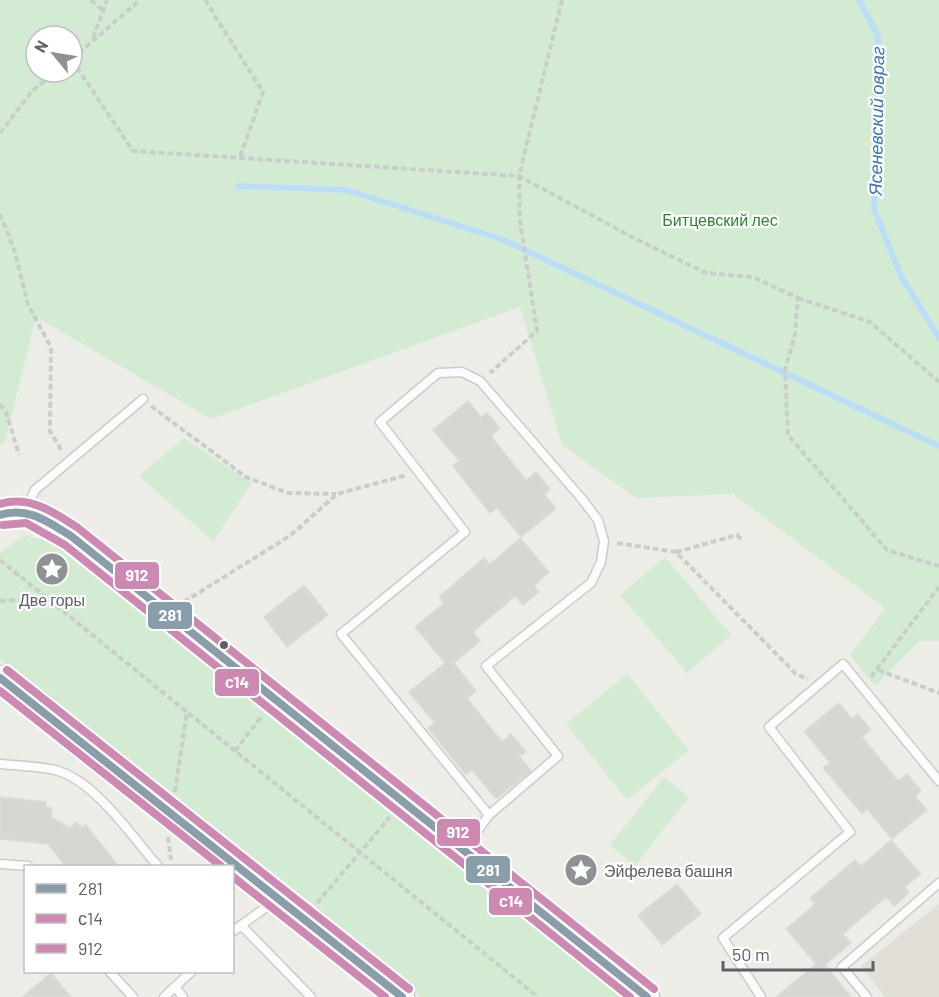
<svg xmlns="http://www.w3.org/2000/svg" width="939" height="997" viewBox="0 0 939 997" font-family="Barlow,sans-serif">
<rect width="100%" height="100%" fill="#edede8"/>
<!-- education -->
<path fill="#e1dfd7" d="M939 904V997H885L861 966Z"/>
<!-- green -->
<path fill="#d4ebd3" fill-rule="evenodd" d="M0 0H939V641H919L875 686 850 655 885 608 733 494 636 498 562 445 520 307 211 419 36 317 5 442 0 446ZM36 36H72V72H36Z
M184 438 252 483 213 541 139 476Z
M24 535 49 541 69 553 626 997H421L0 660V553Z
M665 557 731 635 687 673 620 595Z
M627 674 689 750 627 800 566 724Z
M664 777 689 797 635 866 610 845Z"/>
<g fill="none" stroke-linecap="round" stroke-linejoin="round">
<!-- stream -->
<path stroke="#bbdef8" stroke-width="6" d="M859 0 878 36 874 209 901 276 939 338
M238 186 347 190 504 240 939 446"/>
</g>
<!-- building -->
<path fill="#d7d6d3" stroke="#dcdbd7" stroke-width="1.5" d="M468 401 481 417 487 413 500 428 491 436 526 480 536 472 550 489 544 494 556 509 521 537 497 508 490 513 453 466 459 461 433 430Z
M520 538 549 572 534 586 539 592 523 605 515 596 473 632 480 641 454 663 476 691 467 698 502 742 511 734 526 752 519 756 531 771 496 799 472 770 466 775 428 728 435 723 409 692 445 663 415 627 444 603 439 597 484 558 490 564Z
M304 585 328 615 287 647 264 617Z
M839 703 852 719 858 714 871 730 862 737 898 781 907 774 921 791 915 796 927 810 892 839 867 809 862 814 836 783 823 768 830 763 804 731Z
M0 797 46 802V807L52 808 51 817 70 828 77 822 82 828 86 825 119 867H66L48 844 0 839Z
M891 840 921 874 905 887 909 893 894 906 886 897 843 934 851 943 825 965 851 997H776L816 964 786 929 815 904 810 898 855 860 861 866Z
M677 884 701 914 662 945 638 915Z
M51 973 71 997H22Z"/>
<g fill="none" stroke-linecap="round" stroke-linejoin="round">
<!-- lane casing -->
<g stroke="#cbcbca" stroke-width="11">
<path id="lane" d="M25 511 35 490 143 399
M0 764C18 766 37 766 55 770 95 780 132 837 158 866
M465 848 489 815 558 756 486 666 591 583 601 562 604 541 598 520 582 499 480 381 462 372 438 373 380 422 465 532 341 634 489 815
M0 864 28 866
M241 925 311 997
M232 932 276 900
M110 972 133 997
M176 988 183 997
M164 997 191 972
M761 997 723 938 850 832 769 727 843 664 939 781
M867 997 842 967 939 883"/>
</g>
<!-- secondary casing -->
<g stroke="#c9cac8" stroke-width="27">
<path id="secondary" d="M0 515C26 503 50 523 71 536L647 997
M0 678 402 997"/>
</g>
<!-- path -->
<path stroke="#c9cecb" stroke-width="4" stroke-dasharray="6 3" stroke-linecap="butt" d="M91 0 103 11
M205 0 263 92 240 157
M562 0 519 176 630 236 706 273 753 277 798 298 795 334 785 370 788 435 887 550 939 566
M93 38 107 0
M72 59 140 0
M72 60 133 151 519 176 520 221 537 331 490 373
M0 133 33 90 56 72
M0 214 14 249 28 305 51 347 50 431 62 451
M798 298 870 322 939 382
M0 404 6 412 19 455
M151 406 246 477 288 493 336 494
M617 543 676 552 796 674 808 679
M676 552 737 535 742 540
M0 560 538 997
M0 601 47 599
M184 602 291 535 337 494 407 475
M878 670 939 693
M871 677 939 587
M235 751 262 716
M175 792 187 712
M168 837 171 860
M317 903 390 817"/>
<!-- lane -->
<use href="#lane" stroke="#fcfcfc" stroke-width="8"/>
<!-- secondary -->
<use href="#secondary" stroke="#fcfcfc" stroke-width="24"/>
<!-- bus-1 casing -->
<g stroke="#fff" stroke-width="12">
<path id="bus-1" d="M0 515C28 506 48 522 71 536L647 997
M0 678 402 997"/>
</g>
<!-- bus-2 casing -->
<g stroke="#fff" stroke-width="12">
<path id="bus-2" d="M3 525 26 523 65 545 630 997
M0 691 221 866
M232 876 385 997"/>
</g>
<!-- bus-3 casing -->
<g stroke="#fff" stroke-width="12">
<path id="bus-3" d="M0 504C29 495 54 512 78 528L654 989
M7 670 409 989"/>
</g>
<!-- bus-1 -->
<use href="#bus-1" stroke="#8a9dab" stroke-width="8"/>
<!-- bus-2 -->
<use href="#bus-2" stroke="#ce89b2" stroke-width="8"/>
<!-- bus-3 -->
<use href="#bus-3" stroke="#ce89b2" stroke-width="8"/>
</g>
<!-- icons -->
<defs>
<g id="sight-disc" transform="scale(1.725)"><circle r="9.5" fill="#8f9294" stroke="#fff"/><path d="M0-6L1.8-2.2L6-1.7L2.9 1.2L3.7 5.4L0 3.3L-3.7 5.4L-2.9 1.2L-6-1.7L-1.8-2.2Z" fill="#fff"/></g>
</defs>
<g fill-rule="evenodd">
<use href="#sight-disc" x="52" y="569"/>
<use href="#sight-disc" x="581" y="870"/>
</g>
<!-- markers -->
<circle fill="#5d6166" stroke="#fff" stroke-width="2" cx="224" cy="645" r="5"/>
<g text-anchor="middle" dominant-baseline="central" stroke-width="4.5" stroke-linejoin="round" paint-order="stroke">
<!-- park labels -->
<g font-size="16" fill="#2f8334" stroke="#fff">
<text x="720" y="219">Битцевский лес</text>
</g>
<!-- poi labels -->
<g font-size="16" fill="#5d6166" stroke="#fff">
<text x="52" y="599">Две горы</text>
<text x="604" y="870" text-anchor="start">Эйфелева башня</text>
</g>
<!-- water labels -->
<g font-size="18" font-style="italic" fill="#3b77b8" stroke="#fff">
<text transform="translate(876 121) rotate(-89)">Ясеневский овраг</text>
</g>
</g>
<g stroke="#fff" stroke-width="2">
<rect x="114" y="561" width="46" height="29" rx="6" fill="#ce89b2"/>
<rect x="147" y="601" width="46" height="29" rx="6" fill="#8a9dab"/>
<rect x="214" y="668" width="46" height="29" rx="6" fill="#ce89b2"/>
<rect x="436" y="818" width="45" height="29" rx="6" fill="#ce89b2"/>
<rect x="465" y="855" width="46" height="29" rx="6" fill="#8a9dab"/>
<rect x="488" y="887" width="45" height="29" rx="6" fill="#ce89b2"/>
</g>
<g font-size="16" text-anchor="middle" font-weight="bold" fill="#fff">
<text x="137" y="581">912</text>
<text x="170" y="621">281</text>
<text x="237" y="688">с14</text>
<text x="458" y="838">912</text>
<text x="488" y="876">281</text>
<text x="511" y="907">с14</text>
</g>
<!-- legend -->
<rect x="24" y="865" width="210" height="108" fill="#ffffff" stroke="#bec0c2" stroke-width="1.5"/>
<rect x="36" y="884" width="30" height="9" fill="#8a9dab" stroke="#bec0c2" stroke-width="1.5"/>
<text x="78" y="895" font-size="18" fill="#5d6166">281</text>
<rect x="36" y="914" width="30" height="9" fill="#ce89b2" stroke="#bec0c2" stroke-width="1.5"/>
<text x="78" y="925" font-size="18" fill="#5d6166">с14</text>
<rect x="36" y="944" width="30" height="9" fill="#ce89b2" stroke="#bec0c2" stroke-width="1.5"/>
<text x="78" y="955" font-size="18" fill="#5d6166">912</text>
<!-- north arrow -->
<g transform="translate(54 54) rotate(300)"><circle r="28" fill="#ffffff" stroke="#bec0c2" stroke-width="1.5"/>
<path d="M0-4.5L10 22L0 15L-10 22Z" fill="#8f9294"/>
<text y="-9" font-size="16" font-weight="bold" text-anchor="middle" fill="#5d6166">N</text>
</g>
<!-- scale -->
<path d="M723 961v9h150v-9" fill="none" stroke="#5d6166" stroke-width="3"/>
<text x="732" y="961" font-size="18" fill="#5d6166" stroke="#ffffff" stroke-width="4.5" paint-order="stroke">50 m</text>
</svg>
